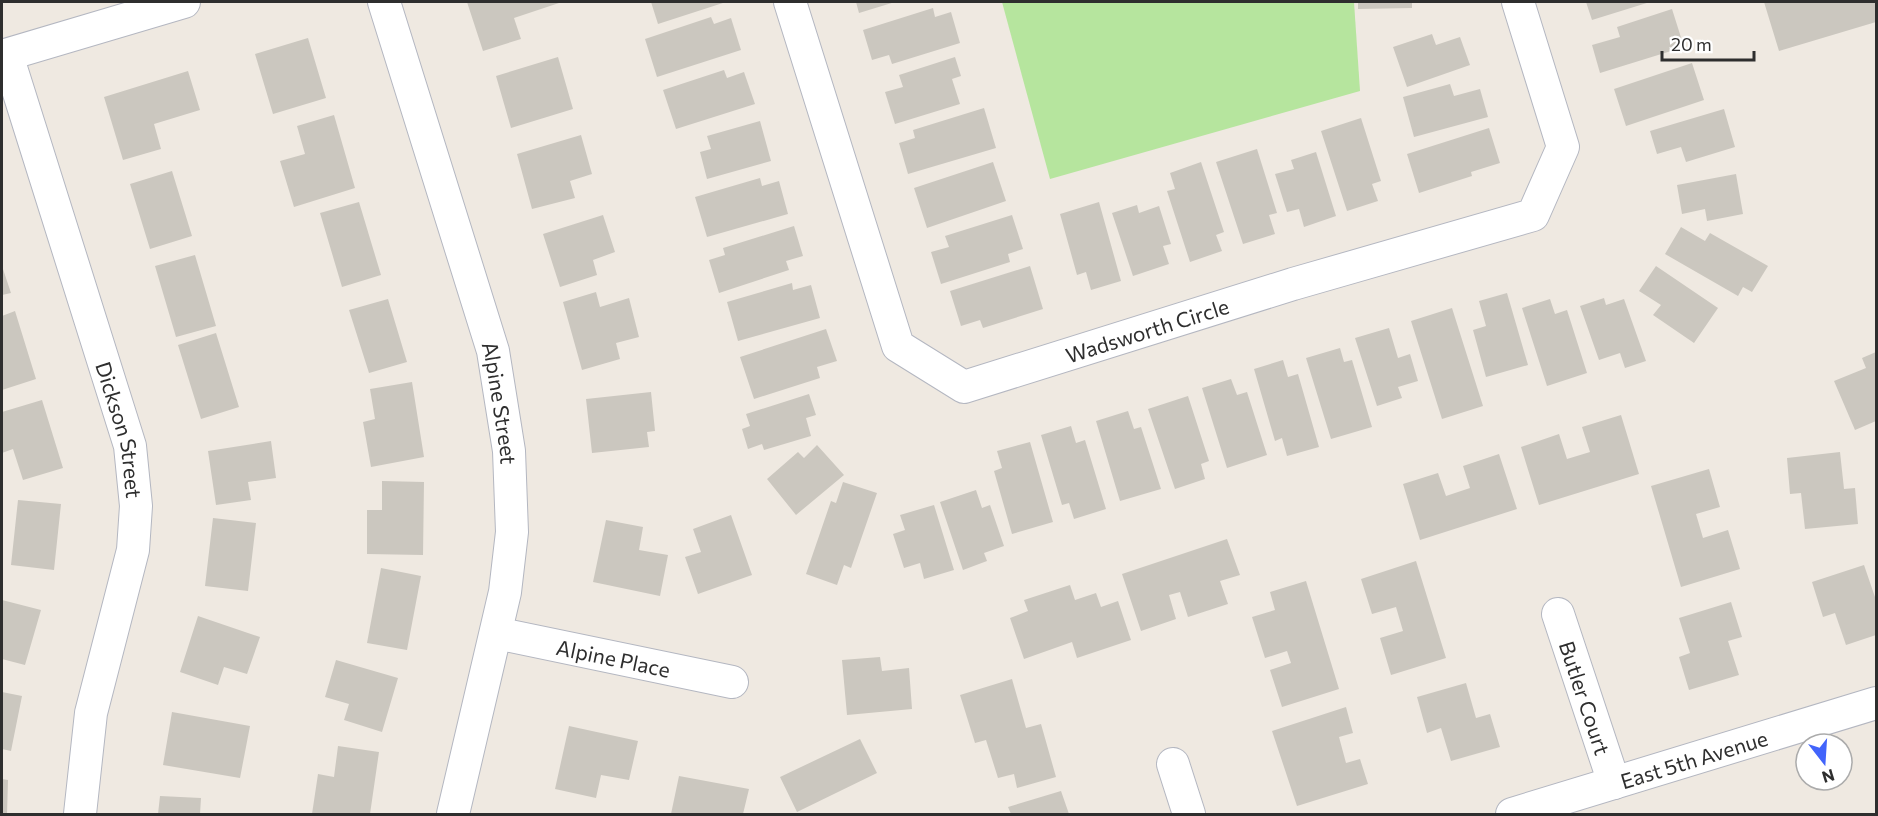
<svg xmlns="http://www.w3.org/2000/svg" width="1878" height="816" viewBox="0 0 1878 816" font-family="Commissioner,sans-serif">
<rect width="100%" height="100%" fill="#efe9e1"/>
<!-- green -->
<path fill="#b6e59e" d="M1002 2H1354L1360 91 1050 179Z"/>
<!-- building -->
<path fill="#cbc7bf" d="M467 2H562L514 18 521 39 483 51Z
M651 2H726L658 24Z
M856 2H895L859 13Z
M1358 2H1412V8L1358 9Z
M1586 2H1650L1592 20Z
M1764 2H1876V22L1779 51Z
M933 8 935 17 951 12 960 43 892 64 889 55 872 60 863 30Z
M1672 9 1684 47 1600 73 1592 45 1620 37 1617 27Z
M711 17 714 24 731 18 741 50 657 77 645 39Z
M1432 34 1436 45 1460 37 1470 65 1407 87 1393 47Z
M308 38 326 98 273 114 255 54Z
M558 57 573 109 511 128 496 76Z
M955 57 961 76 952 79 960 104 895 124 885 92 903 87 899 75Z
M1692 63 1704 100 1626 126 1614 89Z
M724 70 727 78 744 72 755 104 676 129 663 90Z
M188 71 200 110 154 124 161 149 123 160 104 97Z
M1450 84 1454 96 1480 89 1488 117 1414 137 1403 97Z
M984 108 996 148 908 174 899 143 915 138 913 130Z
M1724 109 1735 147 1686 162 1681 147 1657 154 1650 131Z
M334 115 355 188 294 207 280 161 305 154 297 126Z
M1361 118 1381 181 1372 184 1378 201 1347 211 1321 131Z
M760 121 771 161 707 179 700 152 711 149 707 136Z
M1489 128 1500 163 1471 172 1472 176 1419 193 1407 154Z
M581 135 592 174 570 181 575 198 532 209 517 154Z
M1257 149 1277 213 1269 215 1275 234 1243 244 1216 162Z
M1316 152 1336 216 1304 227 1299 209 1287 212 1275 174 1294 169 1291 160Z
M993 162 1006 201 927 228 914 188Z
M1201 162 1224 232 1216 235 1222 251 1190 262 1167 191 1175 189 1170 173Z
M172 171 192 236 150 249 130 184Z
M1736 174 1743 214 1707 221 1705 209 1682 214 1677 185Z
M760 178 762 186 779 181 788 214 707 237 695 197Z
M359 202 381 275 342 287 320 213Z
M1099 202 1121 281 1091 290 1086 272 1077 275 1060 214Z
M1137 205 1139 213 1159 206 1171 244 1163 246 1169 264 1133 276 1112 213Z
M603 215 615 252 593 260 597 275 560 287 543 234Z
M1012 215 1023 249 1008 254 1010 262 941 284 931 252 949 247 945 236Z
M794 226 803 256 786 261 789 270 719 293 709 260 725 255 723 248Z
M1681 227 1705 241 1710 233 1768 266 1752 292 1743 287 1738 296 1665 254Z
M195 255 216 326 176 337 155 266Z
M2 266 11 293 2 295Z
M1030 266 1043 309 983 328 980 320 961 326 950 291Z
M1656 266 1718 308 1694 343 1653 315 1661 305 1639 291Z
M792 283 793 290 811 285 820 318 738 341 727 302Z
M596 292 600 307 629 298 639 337 616 343 620 359 582 370 563 302Z
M1507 293 1528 365 1486 377 1473 330 1486 326 1479 301Z
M1604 298 1606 305 1624 299 1646 361 1625 368 1620 353 1599 360 1580 306Z
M388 299 407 362 369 373 349 310Z
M1550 299 1555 314 1567 310 1587 373 1547 386 1522 308Z
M1452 308 1483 406 1442 419 1411 321Z
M15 311 36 379 2 390V316Z
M1389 328 1398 358 1410 354 1418 381 1398 387 1402 398 1377 406 1355 338Z
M826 329 837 361 817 367 820 378 754 399 740 357Z
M216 333 239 407 201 419 178 345Z
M1340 348 1344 362 1352 360 1372 427 1331 439 1306 358Z
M1876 352V421L1855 430 1834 381 1866 368 1862 358Z
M1283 360 1288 377 1298 374 1319 447 1287 456 1282 438 1275 441 1254 369Z
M1231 379 1237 395 1247 392 1267 455 1227 468 1202 388Z
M412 382 424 457 371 467 363 422 375 419 370 389Z
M651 392 655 431 647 432 649 447 592 453 586 399Z
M809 394 816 415 806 418 811 436 764 450 762 444 748 449 742 429 750 426 746 414Z
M1188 396 1209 461 1201 464 1205 479 1175 489 1148 409Z
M42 400 63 468 23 480 13 449 2 453V412Z
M1128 411 1134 429 1141 427 1161 489 1120 501 1096 421Z
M1621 415 1639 474 1539 505 1521 447 1559 434 1567 459 1590 452 1582 427Z
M1071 426 1076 443 1085 440 1106 509 1074 519 1069 503 1062 505 1041 435Z
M271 441 276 478 248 482 251 500 216 505 208 451Z
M1030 442 1053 522 1012 534 994 471 1002 468 997 451Z
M817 445 844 475 796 515 767 479 798 452 804 458Z
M1840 452 1844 489 1855 488 1858 524 1805 529 1801 493 1790 494 1787 458Z
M1499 454 1517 509 1420 540 1403 484 1438 473 1446 496 1470 488 1463 466Z
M1709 469 1720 507 1696 514 1703 538 1728 530 1740 569 1681 587 1651 486Z
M382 481 424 482 423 555 367 554V510H382Z
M843 482 877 493 851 568 844 565 837 585 806 574 831 501 836 503Z
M976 490 982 508 990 505 1004 546 984 553 987 561 963 570 940 502Z
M18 500 61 504 54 570 11 565Z
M934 505 954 570 924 579 920 563 904 568 893 534 905 530 900 515Z
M731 515 752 575 698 594 685 557 701 552 693 529Z
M213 518 256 523 248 591 205 586Z
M606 520 643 527 639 550 668 555 660 596 593 582Z
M1227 539 1240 575 1220 581 1228 604 1188 617 1180 592 1169 595 1176 619 1141 631 1122 574Z
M1416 561 1446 658 1391 675 1380 638 1403 631 1396 607 1372 614 1361 579Z
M1864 565 1876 600V635L1846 645 1835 613 1823 617 1812 582Z
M381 568 421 576 407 650 367 643Z
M1306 581 1339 689 1282 707 1270 670 1291 663 1287 651 1265 658 1252 617 1275 610 1270 592Z
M1070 585 1075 600 1096 593 1101 607 1118 601 1131 640 1077 658 1072 642 1024 659 1010 618 1028 611 1024 600Z
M2 600 41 610 25 665 2 659Z
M1731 602 1742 637 1728 641 1739 675 1689 690 1679 657 1690 653 1679 618Z
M198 616 260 637 247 674 224 667 218 685 180 672Z
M880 657 882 671 909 668 912 709 847 715 842 660Z
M336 660 398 678 382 732 344 720 349 704 325 697Z
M1012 679 1026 728 1041 724 1056 777 1017 788 1014 774 998 778 986 740 975 743 960 695Z
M1466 683 1476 718 1490 714 1500 747 1451 761 1441 728 1427 733 1417 697Z
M2 692 22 696 11 751 2 749Z
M1346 707 1353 733 1339 737 1346 763 1360 759 1368 784 1297 806 1272 731Z
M172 712 250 726 240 778 163 765Z
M569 726 638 741 629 780 601 775 596 798 555 789Z
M860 739 877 773 797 812 780 777Z
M338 746 379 752 370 814H312L318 774 334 777Z
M679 776 749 789 743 814H671Z
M2 779 8 780 7 814H2Z
M1061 791 1069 814H1011L1008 807Z
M160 796 201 798 200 814H158Z"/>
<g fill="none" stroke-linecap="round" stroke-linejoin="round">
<!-- minor casing -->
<g stroke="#b4b7c1" stroke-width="34">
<g id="minor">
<path id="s1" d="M384 2 493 351 509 451 512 532 505 592 453 814"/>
<path id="s2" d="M790 2 898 346 964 387 1293 284 1533 215 1563 147 1518 2"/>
<path id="s3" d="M7 55 130 446 136 506 133 550 91 713 80 814"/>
<path d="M2 56 184 2"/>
<path id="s4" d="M1558 614 1614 783"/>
<path id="s5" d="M496 633 732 682"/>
<path d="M1173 764 1189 814"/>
<path id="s6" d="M1512 814 1876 703"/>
</g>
</g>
<!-- minor -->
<use href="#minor" stroke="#fff" stroke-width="32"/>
</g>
<g text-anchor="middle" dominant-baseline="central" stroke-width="6" stroke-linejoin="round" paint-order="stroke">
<!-- street labels -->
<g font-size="21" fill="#2e2e2e" stroke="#fff">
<text stroke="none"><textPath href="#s2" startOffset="630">Wadsworth Circle</textPath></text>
<text stroke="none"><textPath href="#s1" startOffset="418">Alpine Street</textPath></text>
<text stroke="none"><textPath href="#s3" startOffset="392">Dickson Street</textPath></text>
<text stroke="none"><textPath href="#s5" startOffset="120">Alpine Place</textPath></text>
<text stroke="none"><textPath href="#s4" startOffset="88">Butler Court</textPath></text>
<text stroke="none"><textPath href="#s6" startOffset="190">East 5th Avenue</textPath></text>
</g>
</g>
<!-- border -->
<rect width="1878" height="816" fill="none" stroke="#2e2e2e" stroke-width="6"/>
<!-- north arrow -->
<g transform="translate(1824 762) rotate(163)"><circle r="28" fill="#ffffff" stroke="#ababab" stroke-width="1.5"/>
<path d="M0-4.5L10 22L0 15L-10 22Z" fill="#4264fb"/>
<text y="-9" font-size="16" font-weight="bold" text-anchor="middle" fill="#2e2e2e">N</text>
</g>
<!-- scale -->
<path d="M1662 51v9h92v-9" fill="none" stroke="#2e2e2e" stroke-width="3"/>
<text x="1671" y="51" font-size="18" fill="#2e2e2e" stroke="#ffffff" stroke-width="4.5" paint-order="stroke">20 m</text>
</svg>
